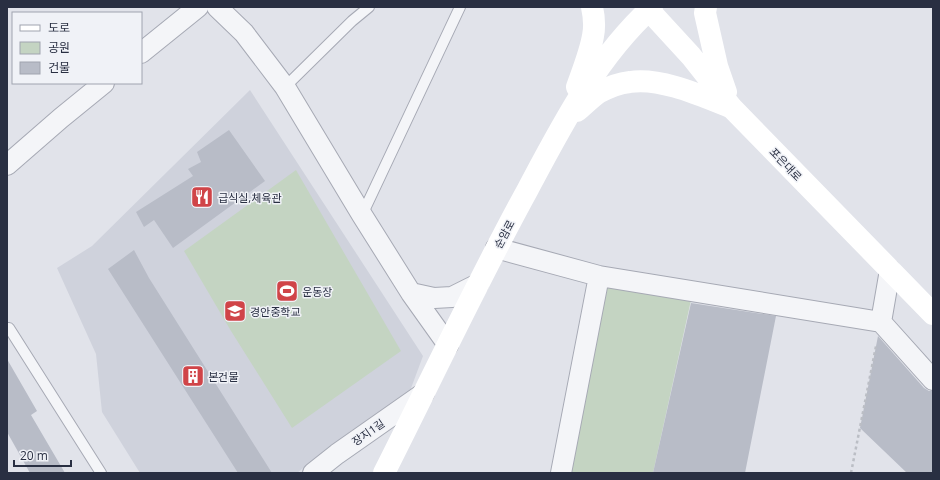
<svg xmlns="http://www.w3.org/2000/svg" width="940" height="480" viewBox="0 0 940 480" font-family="'Open Sans','Noto Sans KR',sans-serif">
<rect width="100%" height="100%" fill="#e1e3ea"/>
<!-- built -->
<path fill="#cfd2dc" d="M250 90 423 356 407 399 331 446 297 473H140L102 412 96 354 57 268 92 246Z"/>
<!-- green -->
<path fill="#c4d4c2" d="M296 170 401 351 292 428 231 331 184 251Z
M599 276 693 291 653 473H561Z"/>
<!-- building -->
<path fill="#b8bcc7" d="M229 130 265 181 173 248 154 220 144 227 136 212 193 176 188 169 201 162 197 152Z
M134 250 149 278 272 473H238L108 269Z
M691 303 776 316 745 473H653Z
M878 336 924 388 929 391H933V473H907L860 428Z
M7 359 37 411 31 415 65 473H30L7 432Z"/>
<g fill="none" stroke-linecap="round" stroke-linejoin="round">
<!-- lane casing -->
<g stroke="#a6a9b4" stroke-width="12">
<path id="lane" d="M285 87 352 21 369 7
M362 215 460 7
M7 328H9L16 339 101 473"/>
</g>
<!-- street casing -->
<g stroke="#a6a9b4" stroke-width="22">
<path id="street" d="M217 7 244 33 285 87 362 215 411 293 448 345
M141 53 198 7
M7 165 61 118 104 83
M496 248 599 276 881 322
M890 270 881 322 933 380
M411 293 434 298 452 297 478 284
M313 473 337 454 424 393
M561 473 599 276"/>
</g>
<!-- path -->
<path stroke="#bbbec5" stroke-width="2.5" stroke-dasharray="3 3" stroke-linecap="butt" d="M851 473 876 346"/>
<!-- lane -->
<use href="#lane" stroke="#f4f5f8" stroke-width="10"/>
<!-- street -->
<use href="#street" stroke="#f4f5f8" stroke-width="20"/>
<!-- secondary -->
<path stroke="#fff" stroke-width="22" d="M646 7 691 56 732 108 933 314
M706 7 705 13 717 66 726 92
M577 87C583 70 590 53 593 36 595 26 594 16 592 7
M577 111C584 105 591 98 598 93 607 88 620 83 630 82 660 77 702 96 730 107
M384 473C432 378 477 282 528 189 562 125 597 57 652 7"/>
</g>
<!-- icons -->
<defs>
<g id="restaurant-square" transform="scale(1.15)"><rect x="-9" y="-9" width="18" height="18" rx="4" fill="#d04448" stroke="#f0f2f7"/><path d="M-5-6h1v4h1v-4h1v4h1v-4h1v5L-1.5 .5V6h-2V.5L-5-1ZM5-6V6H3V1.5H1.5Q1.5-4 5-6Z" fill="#fff"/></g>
<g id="stadium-square" transform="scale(1.15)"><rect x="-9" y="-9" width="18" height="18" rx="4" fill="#d04448" stroke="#f0f2f7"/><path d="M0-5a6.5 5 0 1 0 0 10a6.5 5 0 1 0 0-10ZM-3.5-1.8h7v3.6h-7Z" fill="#fff"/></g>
<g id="school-square" transform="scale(1.15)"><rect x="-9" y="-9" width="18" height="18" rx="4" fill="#d04448" stroke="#f0f2f7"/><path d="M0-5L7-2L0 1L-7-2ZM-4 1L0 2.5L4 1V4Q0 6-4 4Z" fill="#fff"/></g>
<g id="building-square" transform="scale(1.15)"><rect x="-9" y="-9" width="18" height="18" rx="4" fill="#d04448" stroke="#f0f2f7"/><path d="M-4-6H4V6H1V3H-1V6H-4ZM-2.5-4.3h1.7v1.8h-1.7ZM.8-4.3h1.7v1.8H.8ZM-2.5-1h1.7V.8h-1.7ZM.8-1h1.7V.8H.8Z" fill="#fff"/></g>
</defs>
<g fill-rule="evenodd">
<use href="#restaurant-square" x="202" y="197"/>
<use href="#stadium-square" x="287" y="291"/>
<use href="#school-square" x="235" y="311"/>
<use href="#building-square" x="193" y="376"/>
</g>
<g text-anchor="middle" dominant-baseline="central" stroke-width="3" stroke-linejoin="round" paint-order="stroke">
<!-- street labels -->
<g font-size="11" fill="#292f42" stroke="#f0f2f7">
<text transform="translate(786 164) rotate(46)">포은대로</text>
<text transform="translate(504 234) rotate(-62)">순암로</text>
<text transform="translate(368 432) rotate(-35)">장지1길</text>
</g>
<!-- poi labels -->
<g font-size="11" fill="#292f42" stroke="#f0f2f7" text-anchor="start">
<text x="218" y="197">급식실,체육관</text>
<text x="302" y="291">운동장</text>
<text x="250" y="311">경안중학교</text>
<text x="208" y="376">본건물</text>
</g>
</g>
<!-- border -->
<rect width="940" height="480" fill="none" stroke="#292f42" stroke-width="16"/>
<!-- legend -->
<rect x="12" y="12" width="130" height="72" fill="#f0f2f7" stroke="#a0a4af"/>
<rect x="20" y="25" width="20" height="6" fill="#ffffff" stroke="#a0a4af"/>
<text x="48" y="32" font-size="12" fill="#292f42">도로</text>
<rect x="20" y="42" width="20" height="12" fill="#c4d4c2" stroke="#a0a4af"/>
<text x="48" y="52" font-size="12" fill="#292f42">공원</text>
<rect x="20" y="62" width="20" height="12" fill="#b8bcc7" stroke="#a0a4af"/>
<text x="48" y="72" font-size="12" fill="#292f42">건물</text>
<!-- scale -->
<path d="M14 460v6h57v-6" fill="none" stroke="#292f42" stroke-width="2"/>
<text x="20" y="460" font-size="12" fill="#292f42" stroke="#f0f2f7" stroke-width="3" paint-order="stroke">20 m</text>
</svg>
